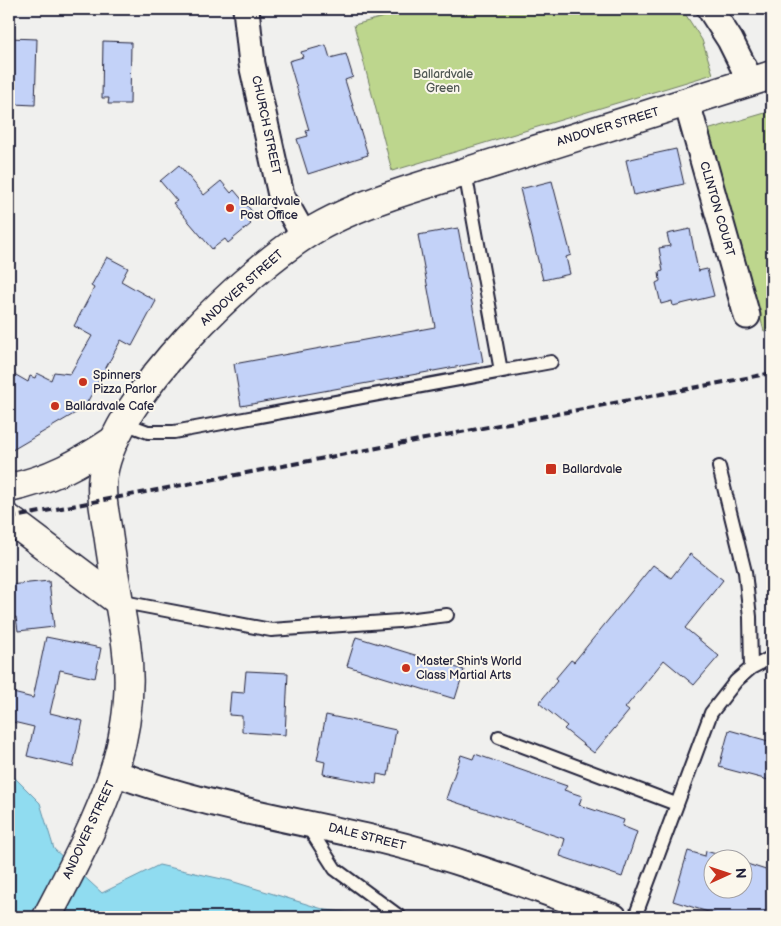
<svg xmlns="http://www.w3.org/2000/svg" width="781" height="926" viewBox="0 0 781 926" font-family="'Balsamiq Sans',sans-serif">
<rect width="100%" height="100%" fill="#f0f0ee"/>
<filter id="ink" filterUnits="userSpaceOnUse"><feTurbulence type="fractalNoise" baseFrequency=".02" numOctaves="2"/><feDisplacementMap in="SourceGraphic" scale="10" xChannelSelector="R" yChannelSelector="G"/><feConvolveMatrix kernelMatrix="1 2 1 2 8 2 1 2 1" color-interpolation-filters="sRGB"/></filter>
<g filter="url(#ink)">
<!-- green -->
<path fill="#bdd68d" stroke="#707c64" d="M413 9H682L702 40 713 74 392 171 354 25Z
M772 111V330L764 331 707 130Z"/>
<!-- water -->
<path fill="#90dcf0" stroke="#6492a8" d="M9 772 40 803 54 849 102 893 159 865 231 881 326 910 351 913 350 917H9Z"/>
<!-- building -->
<path fill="#c3d2f8" stroke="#22223b" d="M9 38 37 39 35 105 13 104V94H9Z
M103 41 131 42 130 104H108L109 98H102Z
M326 45 330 58 346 54 353 77 345 80 368 155 308 174 297 139 308 136 306 131 309 130 289 61 303 57 301 52Z
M676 149 684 184 634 195 626 160Z
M179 165 204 195 221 181 231 193 234 190 255 215 248 221 251 224 228 243 225 239 212 249 173 203 177 201 160 181Z
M552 181 571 255 566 257 570 274 543 280 520 189Z
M458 228 483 362 241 406 234 364 435 327 418 235Z
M690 229 698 271 707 269 714 296 673 306 672 301 661 304 656 283 660 281 659 272 663 271 659 248 670 246 667 234Z
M107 257 128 268 121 281 156 301 132 346 121 340 84 408 9 452V371L28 382 30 376 35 378 37 373 51 380 54 372 70 374 92 336 74 326 94 288 91 286Z
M690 554 723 580 685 628 719 656 694 685 664 660 625 708 629 711 594 753 564 729 567 726 539 703 557 681 555 679 571 660 574 662 653 565 671 578Z
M49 581 54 627 18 631 16 617 9 618V585Z
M46 637 101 648 95 678 60 670 50 713 83 721 73 767 27 756 34 727 9 721V692L33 698Z
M356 637 464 670 455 699 347 666Z
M246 671 288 673 285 735 242 732V716L229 715 231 692 244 693Z
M326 715 396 730 388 776 377 774 376 784 323 774 325 762 317 760Z
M729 730 772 742V781L719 767Z
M475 754 567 786 564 790 582 796 579 805 624 820 622 826 637 832 622 877 560 856 565 839 446 799 461 755 473 759Z
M688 851 705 856 706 851 729 858H714V888H744V863L772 872V917H724L673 901Z"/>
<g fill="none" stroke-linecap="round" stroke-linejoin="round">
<!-- service casing -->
<g stroke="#22223b" stroke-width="16">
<path id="service" d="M465 172 501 371
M124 423 148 432H174L551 362
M719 467 745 572 750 617 751 668
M118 601 271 630 399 621 447 615
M499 737 676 804
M307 825 335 869 400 917
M635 917 711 713 736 681 751 668 772 657"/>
</g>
<!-- minor casing -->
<g stroke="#22223b" stroke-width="29">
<path id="minor" d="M246 9 252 64 281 195 304 236
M710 9 730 40 751 82
M687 103 747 316
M115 773C200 805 291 819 380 840 460 859 537 889 614 917"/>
</g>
<!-- tertiary casing -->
<g stroke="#22223b" stroke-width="31">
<path id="tertiary" d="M9 488C49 480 80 463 114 440
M9 519 118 601"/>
</g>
<!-- secondary casing -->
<g stroke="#22223b" stroke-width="31">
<path id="secondary" d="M47 917C92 830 141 746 126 643 120 606 113 570 108 533 105 514 100 494 103 475 115 396 247 269 315 229 343 213 374 201 405 191L772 75"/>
</g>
<!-- service -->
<use href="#service" stroke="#fbf7ec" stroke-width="12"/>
<!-- minor -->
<use href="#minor" stroke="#fbf7ec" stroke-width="25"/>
<!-- tertiary -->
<use href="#tertiary" stroke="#fbf7ec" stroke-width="28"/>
<!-- secondary -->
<use href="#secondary" stroke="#fbf7ec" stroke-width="28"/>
<!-- rail -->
<path stroke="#22223b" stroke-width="4" stroke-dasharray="8 4" stroke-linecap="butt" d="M9 518 772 373"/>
</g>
</g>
<!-- markers -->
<g fill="#c8321e" stroke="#fbf7ec" stroke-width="2">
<circle cx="230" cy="208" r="5"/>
<circle cx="83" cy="382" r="5"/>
<circle cx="55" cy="406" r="5"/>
<rect x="545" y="463" width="12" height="12" rx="2.5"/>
<circle cx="406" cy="668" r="5"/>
</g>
<g text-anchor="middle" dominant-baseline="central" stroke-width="4" stroke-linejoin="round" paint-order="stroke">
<!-- park labels -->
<g font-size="12" fill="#505854" stroke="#fbf7ec">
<text x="443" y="74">Ballardvale<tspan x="443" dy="14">Green</tspan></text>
</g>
<!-- street labels -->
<g font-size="12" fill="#22223b" stroke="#fbf7ec">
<text transform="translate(266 125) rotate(78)">CHURCH STREET</text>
<text transform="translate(608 127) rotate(-17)">ANDOVER STREET</text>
<text transform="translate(717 209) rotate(74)">CLINTON COURT</text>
<text transform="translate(242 288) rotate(-42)">ANDOVER STREET</text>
<text transform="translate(89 830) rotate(-65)">ANDOVER STREET</text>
<text transform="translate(367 837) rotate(14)">DALE STREET</text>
</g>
<!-- poi labels -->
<g font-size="12" fill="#22223b" stroke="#fbf7ec" text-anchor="start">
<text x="240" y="201">Ballardvale<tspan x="240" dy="14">Post Office</tspan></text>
<text x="93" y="375">Spinners<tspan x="93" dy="14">Pizza Parlor</tspan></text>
<text x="65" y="406">Ballardvale Cafe</text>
<text x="562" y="469">Ballardvale</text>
<text x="416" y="661">Master Shin's World<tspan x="416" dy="14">Class Martial Arts</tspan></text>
</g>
</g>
<!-- margin -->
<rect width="781" height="926" fill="none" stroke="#fbf7ec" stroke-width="30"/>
<rect x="15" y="15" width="751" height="896" fill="none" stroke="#22223b" stroke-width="2" filter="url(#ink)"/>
<!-- north arrow -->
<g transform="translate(728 874) rotate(87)"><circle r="24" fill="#fbf7ec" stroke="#a4a2a5"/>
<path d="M0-4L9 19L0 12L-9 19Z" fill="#c8321e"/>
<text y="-8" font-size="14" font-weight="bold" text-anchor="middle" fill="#22223b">N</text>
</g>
</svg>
